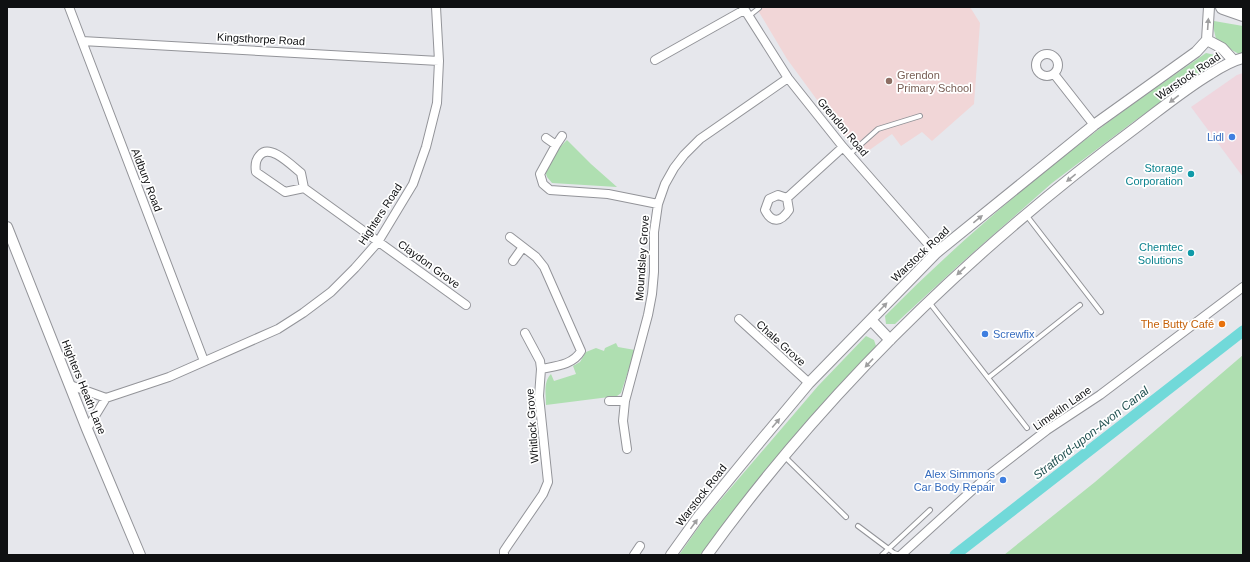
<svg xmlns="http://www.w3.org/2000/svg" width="1250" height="562" viewBox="0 0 1250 562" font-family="Arial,sans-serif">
<rect width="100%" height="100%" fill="#e6e7ec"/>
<!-- commercial -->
<path fill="#efd6de" d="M1243 73V177L1191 107 1237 75Z"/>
<!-- education -->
<path fill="#f1d6d7" d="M756 7H970L980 23 974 104 932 141 922 132 901 146 892 134 861 156 823 108 787 59Z"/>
<!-- green -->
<path fill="#afdfb1" d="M1214 21 1243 26V53L1239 54C1230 50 1224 43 1216 39L1213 26Z
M1206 53 1215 55 1216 62 1212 66 1133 122 1052 183 959 265 895 324H886L885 316C954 246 1029 182 1107 123 1139 99 1173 76 1206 53Z
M567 140 591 164 617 187 552 183 547 177 545 171 559 148Z
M866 336 874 340 876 346 744 498 700 555H679L705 518 818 386Z
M616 343 618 347 635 350 621 393 617 396 546 405C546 395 543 382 551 374L554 381 576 374 573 366 580 362 586 352 596 348 604 351 605 348Z
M1243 355V555H1004L1095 482Z"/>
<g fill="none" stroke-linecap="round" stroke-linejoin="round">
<!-- canal -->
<path stroke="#71d9d9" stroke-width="11" d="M955 555 1243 331"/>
<!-- service casing -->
<g stroke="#939499" stroke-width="6">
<path id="service" d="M749 16 759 8
M850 154 878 129 920 116
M1027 216 1101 312
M929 302 1027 428
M988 378 1080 305
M785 457 846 517
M858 526 894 553 900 555
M882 555 930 510"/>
</g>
<!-- minor casing -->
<g stroke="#939499" stroke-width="10">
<path id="minor" d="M69 7 204 361
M743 7 788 78 843 147 936 253
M82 41 439 61
M1036 65a11 11 0 1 1 22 0a11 11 0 1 1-22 0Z
M655 60 744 10
M1054 74 1094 125
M562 136 556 145 540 174 543 184 550 190 608 194 658 204
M546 138 556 145
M304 188 301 173C292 166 270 143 260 155 255 160 255 166 256 172L285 192 304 188 466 305
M787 198 778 195 769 199 765 210C772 224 781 222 789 210L787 198 843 147
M513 261 523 247
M739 319 809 383
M525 333 540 361 541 369
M70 385 106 398
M609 401H625
M87 429 106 398 169 377 278 329 303 313 331 292 355 268 378 242 413 184 426 147 437 103 439 61 436 7
M627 449 623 421 625 401 648 315 652 294 654 272V232L658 204 665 184 674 168 684 155 700 139 788 78
M504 555V551L508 545 543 494 548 482 539 396 541 369C556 366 573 365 581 351L544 267 536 257 510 237
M634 555 640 546
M901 555 990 474 1047 430 1100 395 1243 287"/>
</g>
<!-- tertiary casing -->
<g stroke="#939499" stroke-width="12">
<path id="tertiary" d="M1207 40 1222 48 1233 60
M7 227 87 429 140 555
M871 320 890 340
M671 555 699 516 753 450 809 383 936 253 1094 125 1196 52 1207 40 1209 7
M707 555C826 390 975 247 1138 126 1162 108 1185 89 1210 74 1221 67 1231 61 1243 58"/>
</g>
<!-- trunk casing -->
<g stroke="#939499" stroke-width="16">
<path id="trunk" d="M1223 7 1243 14"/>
</g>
<!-- service -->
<use href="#service" stroke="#fff" stroke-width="4"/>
<!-- minor -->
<use href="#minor" stroke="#fff" stroke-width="8"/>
<!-- tertiary -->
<use href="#tertiary" stroke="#fff" stroke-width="10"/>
<!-- trunk -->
<use href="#trunk" stroke="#fff" stroke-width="14"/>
</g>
<!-- one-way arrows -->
<defs><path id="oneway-solid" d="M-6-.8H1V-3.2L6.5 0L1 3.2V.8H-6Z"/></defs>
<g fill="#9f9fa0">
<use href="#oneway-solid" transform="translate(1208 24) rotate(-86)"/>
<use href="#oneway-solid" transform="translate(1174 99) rotate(143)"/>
<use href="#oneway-solid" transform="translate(1071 178) rotate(141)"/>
<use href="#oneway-solid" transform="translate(978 219) rotate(-39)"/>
<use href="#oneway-solid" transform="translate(961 271) rotate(137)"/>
<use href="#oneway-solid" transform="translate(883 307) rotate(-46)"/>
<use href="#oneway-solid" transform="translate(869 363) rotate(133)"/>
<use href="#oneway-solid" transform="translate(776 423) rotate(-50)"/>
<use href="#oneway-solid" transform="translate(694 524) rotate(-54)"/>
</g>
<!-- markers -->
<circle fill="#8d6e63" stroke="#fff" stroke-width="1.5" cx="889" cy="81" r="4"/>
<g fill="#3f7fe0" stroke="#fff" stroke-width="1.5">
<circle cx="1232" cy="137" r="4"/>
<circle cx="985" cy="334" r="4"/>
<circle cx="1003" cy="480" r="4"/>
</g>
<g fill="#0f9aa8" stroke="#fff" stroke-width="1.5">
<circle cx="1191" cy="174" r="4"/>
<circle cx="1191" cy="253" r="4"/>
</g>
<circle fill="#e8710a" stroke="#fff" stroke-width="1.5" cx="1222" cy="324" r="4"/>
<g text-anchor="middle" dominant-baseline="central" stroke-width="3.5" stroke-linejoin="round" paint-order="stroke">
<!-- street labels -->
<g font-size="11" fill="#0f1012" stroke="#fff">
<text transform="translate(261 39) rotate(3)">Kingsthorpe Road</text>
<text transform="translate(1188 76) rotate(-34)">Warstock Road</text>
<text transform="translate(843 127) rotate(50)">Grendon Road</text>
<text transform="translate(147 180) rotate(69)">Aldbury Road</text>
<text transform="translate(380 214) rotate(-57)">Highters Road</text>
<text transform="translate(920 254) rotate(-43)">Warstock Road</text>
<text transform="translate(642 258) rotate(-86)">Moundsley Grove</text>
<text transform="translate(429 264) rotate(36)">Claydon Grove</text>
<text transform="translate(781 343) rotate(42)">Chale Grove</text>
<text transform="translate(84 387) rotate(68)">Highters Heath Lane</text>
<text transform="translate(1062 408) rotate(-35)">Limekiln Lane</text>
<text transform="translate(532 426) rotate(-94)">Whitlock Grove</text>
<text transform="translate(701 495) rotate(-52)">Warstock Road</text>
</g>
<!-- education labels -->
<g font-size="11" fill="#785e54" stroke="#fff" text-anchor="start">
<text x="897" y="75">Grendon<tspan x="897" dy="13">Primary School</tspan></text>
</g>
<!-- shop labels -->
<g font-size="11" fill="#366cbe" stroke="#fff" text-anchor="end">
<text x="1224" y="137">Lidl</text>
<text x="993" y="334" text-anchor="start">Screwfix</text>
<text x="995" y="474">Alex Simmons<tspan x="995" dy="13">Car Body Repair</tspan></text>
</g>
<!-- culture labels -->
<g font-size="11" fill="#0d838f" stroke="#fff" text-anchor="end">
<text x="1183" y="168">Storage<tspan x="1183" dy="13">Corporation</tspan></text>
<text x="1183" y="247">Chemtec<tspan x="1183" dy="13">Solutions</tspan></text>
</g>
<!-- food labels -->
<g font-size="11" fill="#c56008" stroke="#fff" text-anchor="end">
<text x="1214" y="324">The Butty Café</text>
</g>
<!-- water labels -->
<g font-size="12" font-style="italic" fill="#245353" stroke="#fff">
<text transform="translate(1091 433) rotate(-38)">Stratford-upon-Avon Canal</text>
</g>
</g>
<!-- border -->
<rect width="1250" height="562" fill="none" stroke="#0f1012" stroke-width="16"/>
</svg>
